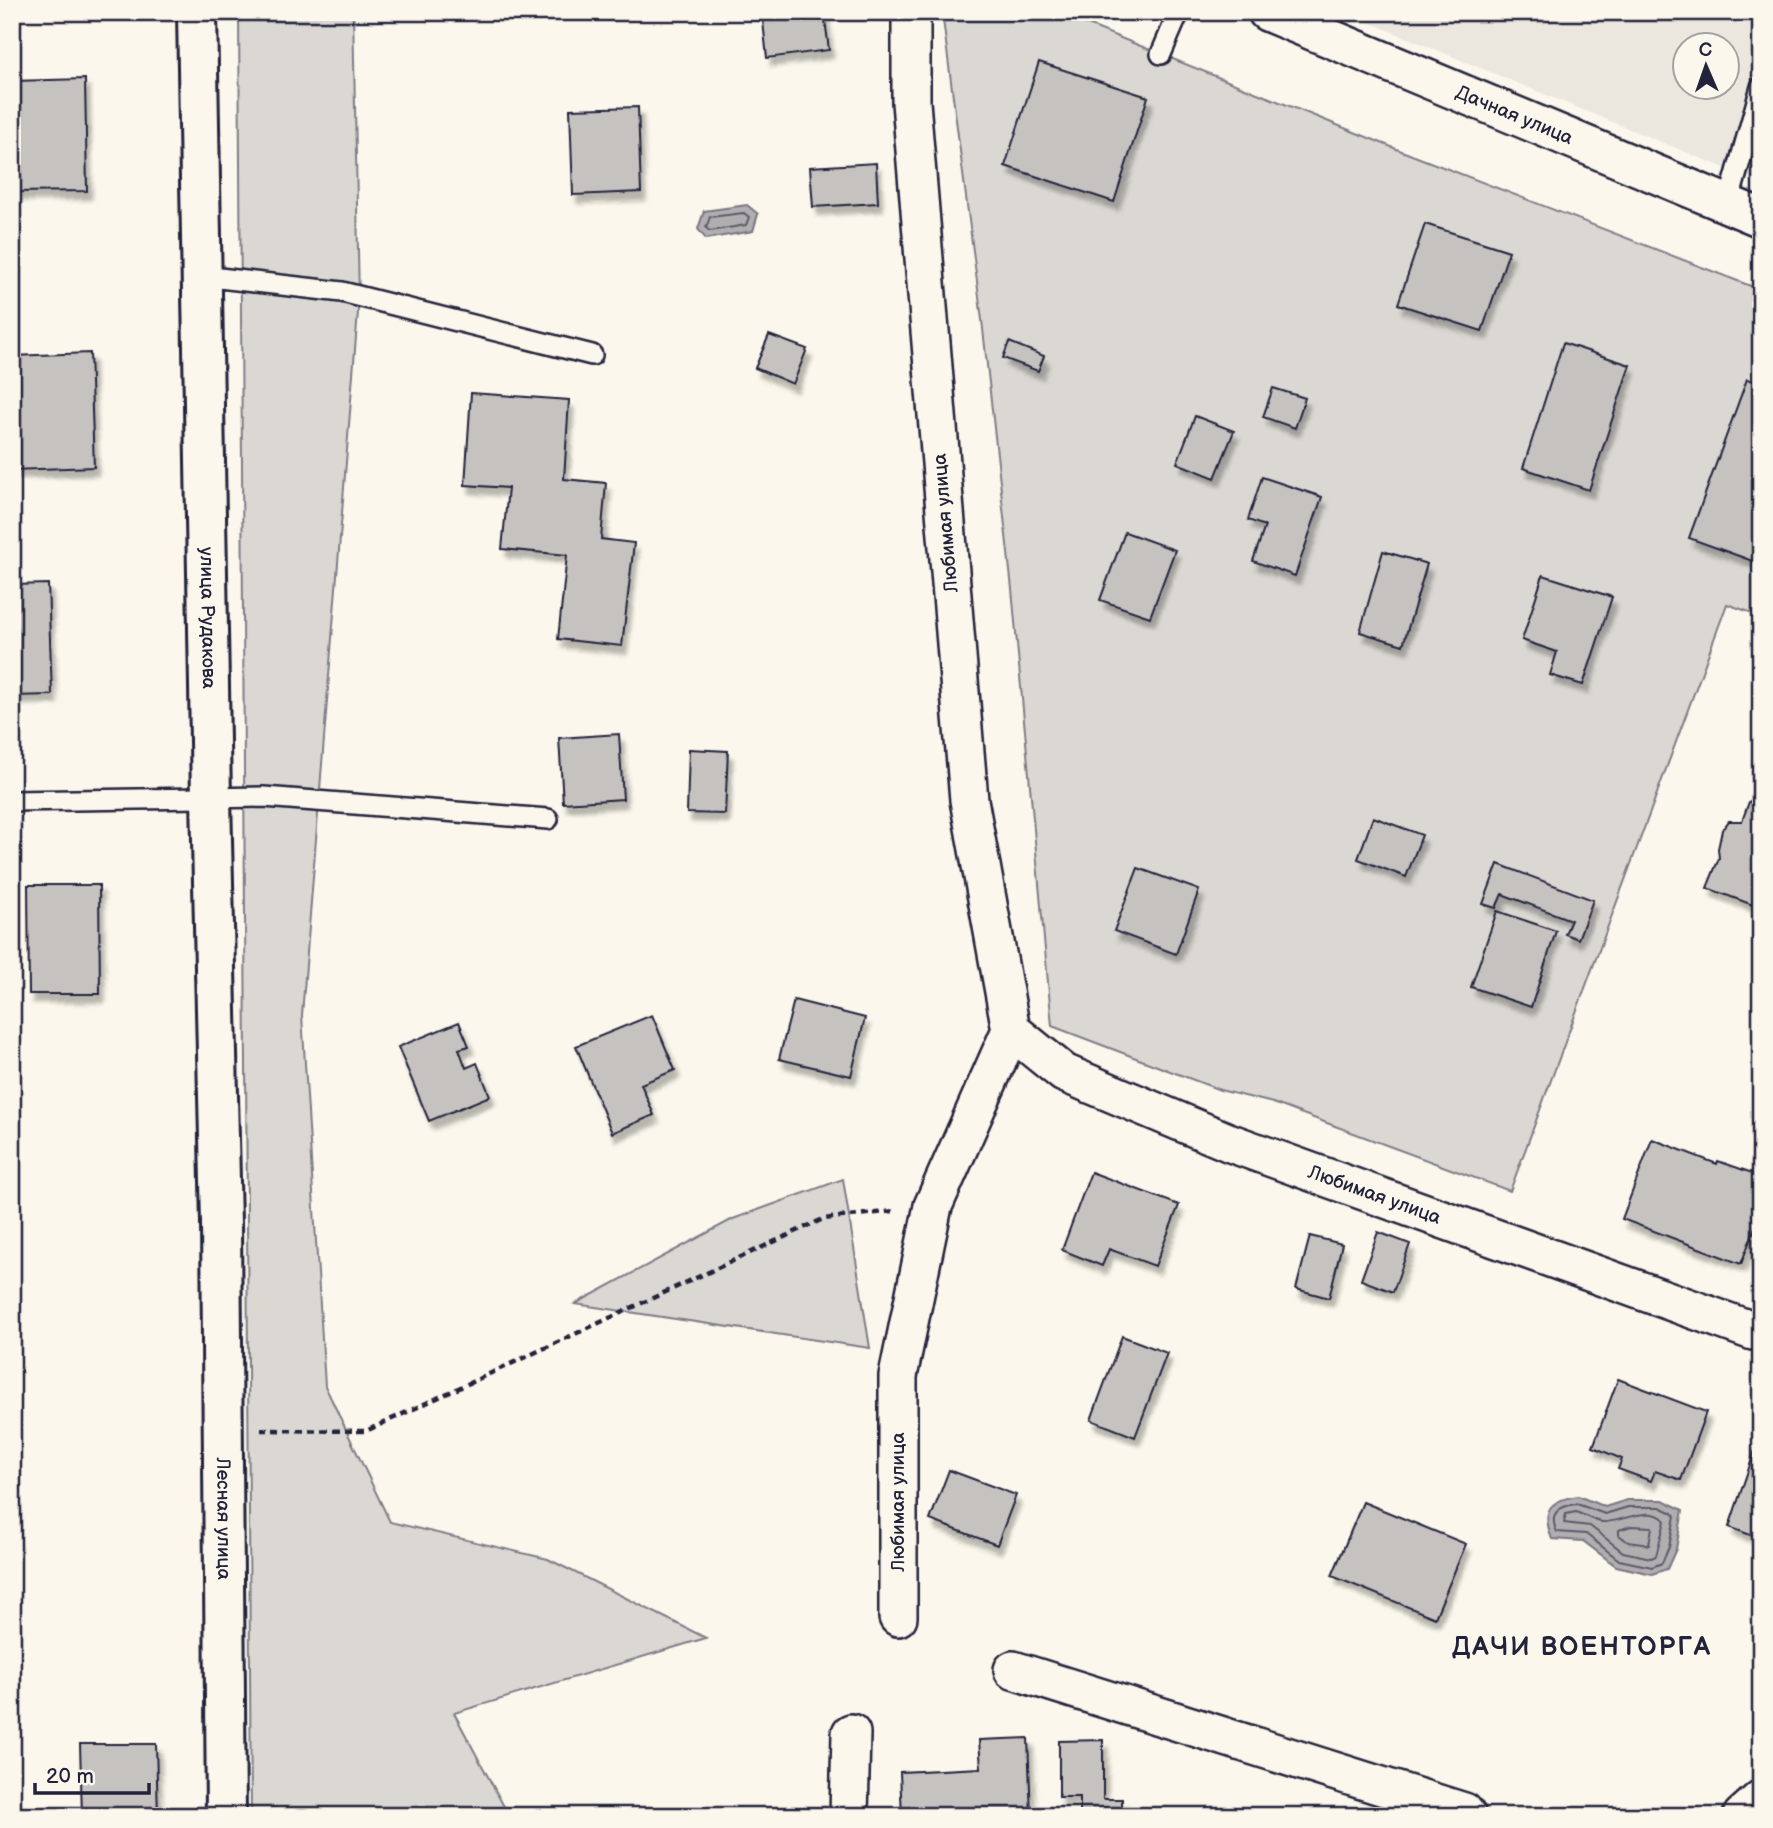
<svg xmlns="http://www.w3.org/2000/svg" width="1773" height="1828" viewBox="0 0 1773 1828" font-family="'Balsamiq Sans',sans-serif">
<defs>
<filter id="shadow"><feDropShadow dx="4.5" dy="8" stdDeviation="2" flood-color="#0004"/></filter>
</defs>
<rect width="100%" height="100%" fill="#fbf7ec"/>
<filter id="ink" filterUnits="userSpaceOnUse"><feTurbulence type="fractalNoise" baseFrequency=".0143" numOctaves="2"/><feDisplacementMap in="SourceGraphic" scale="14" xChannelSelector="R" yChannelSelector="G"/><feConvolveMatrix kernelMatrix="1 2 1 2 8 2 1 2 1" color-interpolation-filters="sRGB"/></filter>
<g filter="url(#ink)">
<!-- built -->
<path fill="#ebe7df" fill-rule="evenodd" d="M1344 12H1761V183ZM1686 46H1728V88H1686Z"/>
<!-- green -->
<path fill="#dbd8d3" stroke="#7e7d87" stroke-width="2" d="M239 12H353L359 299 302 1015 325 1386 390 1522 548 1559 706 1638 454 1713 509 1816H251Z
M942 12H1056L1404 152 1761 290V616L1727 604 1510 1191 1273 1103 1220 1090 1052 1026 1012 589 982 320Z
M843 1179 870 1348 575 1304 733 1219Z"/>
<!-- water -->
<path fill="#b1aeb0" stroke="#787681" stroke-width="2" d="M747 205 758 214 753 231 706 239 698 229 704 211Z
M1578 1496 1605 1507 1627 1500H1663L1683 1510 1676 1549 1667 1569 1652 1574 1616 1566 1583 1541 1552 1539C1541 1511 1549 1500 1578 1496Z"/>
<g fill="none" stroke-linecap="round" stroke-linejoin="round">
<!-- shore -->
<path stroke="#5b5a6a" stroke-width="2" d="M744 213 749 217 746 225 710 231 706 228 710 217Z
M1577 1504 1605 1514 1628 1507H1660L1673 1513 1675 1516 1669 1547 1662 1563 1652 1567 1619 1560 1586 1534 1557 1532C1548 1513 1559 1506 1577 1504Z
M1576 1512C1584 1515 1594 1521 1602 1522 1617 1524 1653 1503 1665 1521L1656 1556 1651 1558 1623 1552 1590 1526 1564 1523 1566 1514Z
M1631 1526 1652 1527 1649 1545 1628 1542 1619 1535V1530Z"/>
</g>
<!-- building -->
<path fill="#c6c2c0" stroke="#22223b" stroke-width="2" filter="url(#shadow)" d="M762 12H824L829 50 767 58Z
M1039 62 1148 97 1114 202 1005 166Z
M85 79 87 191 12 192V81Z
M638 107 641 192 573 195 570 109Z
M876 163 878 203 813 207 810 167Z
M1425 224 1509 251 1482 331 1398 304Z
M769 335 807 349 793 384 755 368Z
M1009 342 1044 356 1038 371 1003 358Z
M1563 343 1630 365 1589 490 1523 468Z
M90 353 94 467 12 470V356Z
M1747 379 1761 384V564L1689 538Z
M1273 388 1305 398 1295 428 1263 417Z
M471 393 569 400 564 479 606 483 601 539 634 543 622 646 558 639 567 555 502 549 508 488 465 485Z
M1195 416 1234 431 1215 478 1177 463Z
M1262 477 1322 497 1295 576 1253 561 1265 526 1248 520Z
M1125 532 1175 550 1150 617 1100 600Z
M1383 551 1427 564 1403 645 1360 632Z
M1543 575 1612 597 1583 685 1550 675 1557 652 1522 640Z
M48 584 52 695 12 696V585Z
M619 734 623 799 563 803 559 738Z
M689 749 728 751 725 814 687 813Z
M1756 797H1761V908L1707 888 1719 858 1718 849 1722 830 1729 821H1742L1749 802Z
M1373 817 1422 835 1406 877 1358 859Z
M1498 864 1593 900 1578 939 1565 934 1571 920 1502 894 1496 908 1483 904Z
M1138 868 1199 890 1176 954 1114 931Z
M28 885H99L100 994H29Z
M1497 911 1556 931 1531 1007 1471 987Z
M794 1000 865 1018 851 1076 779 1059Z
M652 1015 675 1070 641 1084 654 1115 612 1133 576 1046Z
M459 1022 469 1046 459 1049 466 1068 477 1063 490 1096 429 1121 398 1047Z
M1652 1139 1717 1164 1718 1161 1761 1176V1212L1741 1264 1622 1219Z
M1091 1172 1179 1205 1155 1266 1109 1249 1102 1266 1062 1250Z
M1378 1232 1410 1244 1393 1292 1361 1280Z
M1310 1236 1342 1244 1329 1298 1296 1289Z
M1122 1336 1167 1353 1135 1437 1091 1420Z
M1618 1379 1706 1412 1681 1480 1655 1471 1651 1481 1618 1469 1622 1459 1593 1447Z
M1756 1447 1761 1449V1539L1729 1527Z
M949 1470 1016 1495 997 1545 930 1520Z
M1363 1502 1466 1544 1435 1618 1332 1576Z
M1028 1738 1031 1816H902L900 1772 981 1768 979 1740Z
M1103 1740V1799H1122V1816H1080V1797H1059V1741Z
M80 1744H156L158 1816H82Z"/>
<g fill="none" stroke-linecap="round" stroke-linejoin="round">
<!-- lane casing -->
<g stroke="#22223b" stroke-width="24">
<path id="lane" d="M1161 54 1179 12
M1728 204 1761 87
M202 276 342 292 592 355
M12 801 264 797 548 819"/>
</g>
<!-- street casing -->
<g stroke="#22223b" stroke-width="42">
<g id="street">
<path id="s1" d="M1267 12 1761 218"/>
<path id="s2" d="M1011 1030 1064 1073 1228 1142 1753 1331"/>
<path d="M898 1617V1376L933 1206 1011 1030 969 800 911 102V12"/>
<path d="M1013 1670 1464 1812 1467 1816"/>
<path d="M849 1816 851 1733"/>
<path d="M1742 1816 1761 1799"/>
</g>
</g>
<!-- secondary casing -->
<g stroke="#22223b" stroke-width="44">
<g id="secondary">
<path id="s3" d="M197 12 211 798 221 1223 226 1816"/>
</g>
</g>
<!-- path -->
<path stroke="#22223b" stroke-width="4.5" stroke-dasharray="7 5" stroke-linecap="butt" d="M261 1430 366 1431 823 1219 894 1211"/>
<!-- lane -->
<use href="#lane" stroke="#fbf7ec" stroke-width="19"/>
<!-- street -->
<use href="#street" stroke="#fbf7ec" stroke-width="37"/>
<!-- secondary -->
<use href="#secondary" stroke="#fbf7ec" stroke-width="38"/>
</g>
</g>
<g text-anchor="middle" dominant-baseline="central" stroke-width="5" stroke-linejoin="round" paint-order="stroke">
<!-- street labels -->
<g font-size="19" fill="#22223b" stroke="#fbf7ec">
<text stroke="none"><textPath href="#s1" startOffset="268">Дачная улица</textPath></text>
<text transform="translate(946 523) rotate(-95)">Любимая улица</text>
<text stroke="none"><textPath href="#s3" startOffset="606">улица Рудакова</textPath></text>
<text stroke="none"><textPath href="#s2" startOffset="402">Любимая улица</textPath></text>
<text transform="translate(898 1502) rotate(-90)">Любимая улица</text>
<text stroke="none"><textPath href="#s3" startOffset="1507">Лесная улица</textPath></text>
</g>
<!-- district labels -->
<g font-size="26" font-weight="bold" letter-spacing="2" fill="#22223b" stroke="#fbf7ec">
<text x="1582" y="1647">ДАЧИ ВОЕНТОРГА</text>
</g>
</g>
<!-- margin -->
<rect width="1773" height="1828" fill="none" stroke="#fbf7ec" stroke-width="42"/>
<rect x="21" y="21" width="1731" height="1786" fill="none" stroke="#22223b" stroke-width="2.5" filter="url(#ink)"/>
<!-- north arrow -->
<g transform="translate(1706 66) rotate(358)"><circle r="33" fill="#fbf7ec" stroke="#a4a2a5" stroke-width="2"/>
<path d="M0-5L12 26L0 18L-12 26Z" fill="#22223b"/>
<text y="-10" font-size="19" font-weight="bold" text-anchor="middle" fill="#22223b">С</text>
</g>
<!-- scale -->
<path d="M35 1783v10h114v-10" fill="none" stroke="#22223b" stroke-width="3.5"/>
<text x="46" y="1783" font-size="21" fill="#22223b" stroke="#fbf7ec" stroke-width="5" paint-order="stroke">20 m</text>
</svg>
